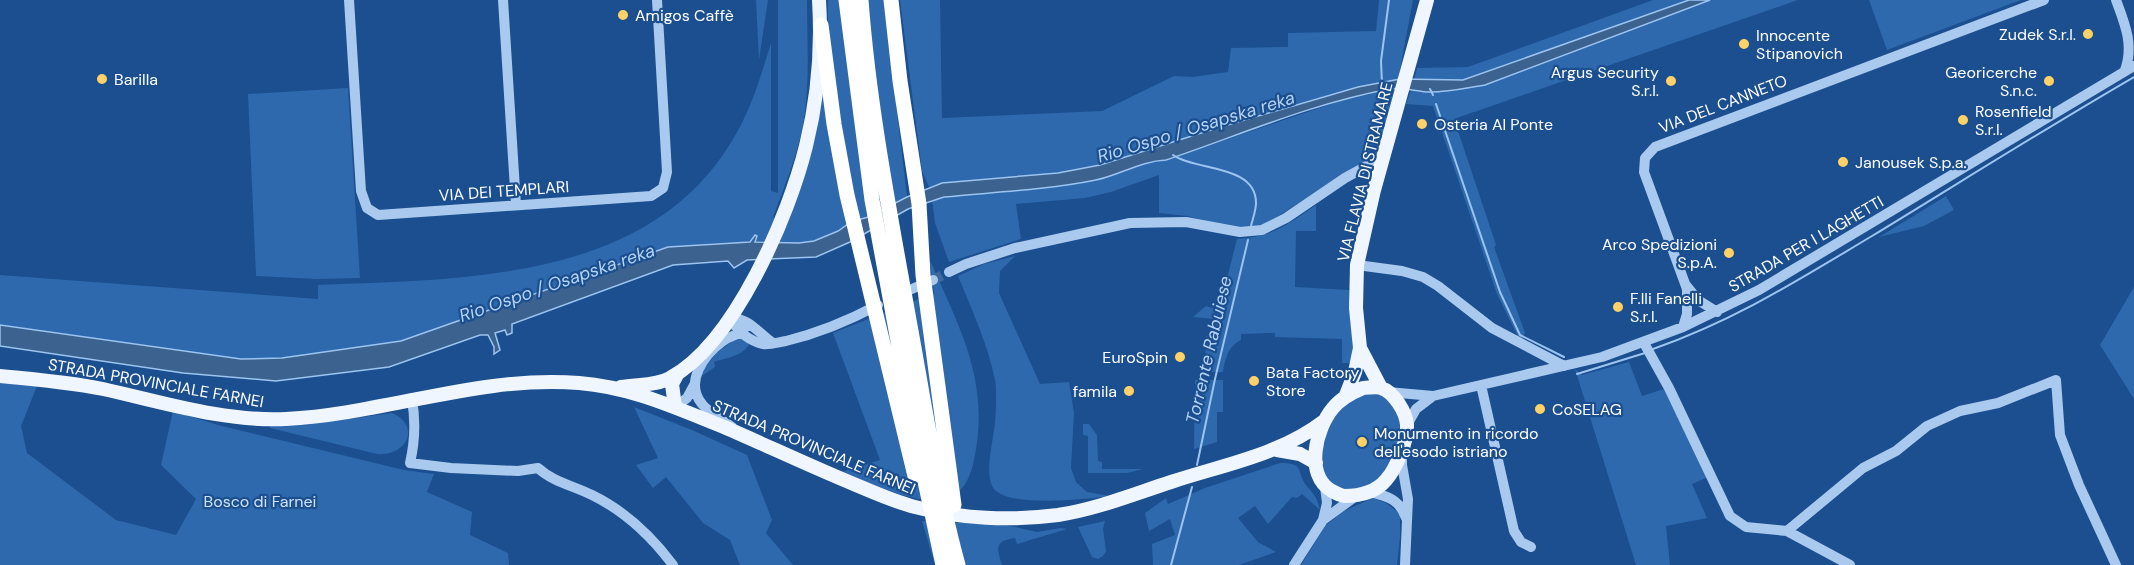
<svg xmlns="http://www.w3.org/2000/svg" width="2134" height="565" viewBox="0 0 2134 565" font-family="'DM Sans',sans-serif">
<rect width="100%" height="100%" fill="#1b4f8f"/>
<!-- green -->
<path fill="#2e69ad" d="M756 0H768L759 60Z
M778 0H807C807 40 810 80 804 120 798 154 785 185 773 217L778 225 823 85 847 195 854 194C844 131 826 63 828 0H884L907 197 814 241 799 243 762 241 718 243 668 247 401 341 281 358 241 359 0 325V275L318 299V285C461 279 645 282 730 144 750 113 760 79 771 43V191L778 193Z
M900 0H940L942 118 1102 111 1174 76 1192 77 1228 72 1231 48 1288 47V33L1376 31 1379 0H1413L1398 80 1358 87 1214 129 1100 165 1058 173 942 183 929 187 922 171Z
M1653 0H1689L1463 80H1414L1417 68 1468 67Z
M1710 0H1798L1454 119 1496 245 1494 247 1525 333 1520 341 1497 294 1433 106 1406 104 1411 90C1437 93 1460 89 1485 85Z
M1869 0H2021L1887 50Z
M348 88 360 278 317 279 256 276 248 94Z
M1397 88 1376 155 1262 226 1240 230 1187 216 1159 213V175L1111 192 1085 198 1016 204 1021 239 949 262 935 223 932 200 944 197C995 192 1046 190 1096 180 1120 175 1141 161 1166 160L1343 100Z
M1946 196 1954 210 1924 226 1879 237Z
M1316 205V231H1296L1295 287 1349 290 1353 351 1352 363H1342V339L1275 337V333L1241 334V340C1228 346 1225 360 1223 372H1205L1206 336 1210 335 1213 319 1193 317 1206 306 1219 310 1237 239C1273 237 1288 224 1316 205Z
M1015 256 1000 271 999 293 1040 384 1069 382 1074 413 1071 468 1076 482 1087 492 1110 496C1086 499 1010 508 994 489 983 475 994 439 995 422 996 409 997 393 995 380 988 345 972 310 958 276L984 264Z
M929 258C959 327 991 381 974 460 971 475 964 493 947 499 920 507 867 482 842 472L880 460 833 333 934 293Z
M2134 287V399L2100 345Z
M738 339H742L749 344C744 356 725 358 714 362L715 367 700 377C709 360 720 347 738 339Z
M1629 362 1642 396 1664 389 1708 477 1692 484 1707 518 1666 526 1670 565H1636L1575 369 1582 375Z
M1195 380H1223V412H1217V442L1194 449Z
M0 383 37 386 21 426 27 453 116 520 176 535 196 499 161 465 173 411 218 425 404 470 434 474 427 492 472 512 470 535 508 553 509 565H0Z
M1365 392C1415 394 1405 461 1375 482 1365 489 1354 491 1343 493L1324 475 1321 454 1326 429 1346 402Z
M634 407 692 430 747 455 772 520 766 533 793 565H740L730 540 703 523 666 477 653 488 636 465 658 458Z
M392 413C422 426 406 457 377 454L270 428V426L303 425Z
M1083 424H1089L1097 435 1098 461 1102 462V469H1143L1127 473H1088V436L1083 435Z
M1280 463C1305 463 1296 471 1306 485 1315 496 1316 495 1320 510L1302 494 1297 498 1292 497 1268 524 1255 506 1238 518 1258 542 1276 552 1239 565H1153L1152 544 1175 535 1170 519 1149 531 1145 513 1166 498 1168 504 1205 488Z
M1373 498 1386 503 1400 514V537L1397 565H1301L1326 525 1344 511Z
M922 521 1006 525 1037 532 1061 528 1067 529 1017 544 1015 538C995 541 996 547 1002 565H935Z
M1105 521 1103 529 1106 551 1103 556 1098 559 1092 557 1078 527Z"/>
<!-- water -->
<path fill="#3c6290" stroke="#9cc4f0" stroke-width="1.5" d="M1689 0H1710L1485 85C1466 88 1446 93 1426 92 1414 91 1402 87 1390 89 1313 103 1240 135 1166 160 1141 161 1120 175 1096 180 1046 190 995 192 944 197L908 209 850 242 816 257 747 260 734 268 728 261 673 265 512 324V333L507 335 505 330 495 333 500 350 494 354V347L488 335H480L389 367 276 381 183 373 0 346V325L241 359 282 358 401 341 668 247 750 242 755 235 757 236 755 242 799 243 814 241 838 231 851 222 868 217 907 197 942 183 1058 173 1100 165 1214 129 1358 87 1400 79 1463 80Z"/>
<g fill="none" stroke-linecap="round" stroke-linejoin="round">
<!-- stream -->
<path stroke="#9cc4f0" stroke-width="2" d="M1382 84 1381 61 1389 0
M1430 89 1433 95
M1436 104 1500 292 1520 335 1564 357
M1173 155C1195 171 1256 164 1256 203 1256 210 1253 218 1251 226
M1653 349C1736 320 1798 280 1872 236 1959 183 2046 128 2134 77
M1577 374 1645 353
M1197 465 1215 379 1248 240
M1171 565 1192 487"/>
<!-- minor-tunnel -->
<path stroke="#3d69a0" stroke-width="10" stroke-dasharray="10 5" stroke-linecap="butt" d="M933 280 949 272"/>
<!-- minor -->
<path stroke="#a9c9ee" stroke-width="10" d="M349 0 361 191 367 208 378 215 651 196 663 188 667 172 657 0
M503 0 516 205
M2116 0C2125 24 2134 45 2125 70
M1357 265 1402 271 1423 277 1438 286 1492 328 1564 366
M949 272 966 264 1015 248 1130 223 1186 222 1240 232 1262 230 1286 218 1345 178 1385 156
M1686 285 1698 300 1717 312
M900 294 933 280
M730 319C738 331 749 341 763 344 770 345 779 342 786 341 819 333 848 321 878 305
M730 319C748 316 759 334 773 343
M1683 327 1687 314V289L1644 172 1645 158 1655 147 2044 0
M1644 343 1669 388 1730 516 1746 527 1787 531 1850 565
M1481 385 1514 531 1521 542 1531 547
M1388 392 1433 396 1602 357 1683 327 1759 290 2134 66
M412 400C416 422 415 441 410 463L451 468 518 471 538 468C553 482 574 486 592 495 625 511 652 537 673 565
M675 407 687 398 694 385
M1407 425 1416 409 1433 396
M732 427C723 420 709 413 702 404 684 382 704 355 723 341 735 333 740 337 748 323
M1402 453V465L1408 499 1405 565
M1370 492C1388 496 1400 500 1406 518
M1323 520 1327 503 1325 487
M1787 531 1863 468 1896 451 1927 426 1960 411 1998 403 2056 380 2060 435 2079 485 2116 565
M1294 565 1323 520 1356 496"/>
<!-- major -->
<path stroke="#f0f6ff" stroke-width="14" d="M1360 348 1381 388
M0 376C34 379 69 382 103 389 162 402 224 422 286 419 384 414 480 375 579 383 631 387 676 408 724 427 768 446 812 467 856 485 875 493 895 502 915 507 960 519 1012 521 1058 515 1097 509 1134 494 1171 482 1222 465 1280 455 1324 421
M621 387C637 384 656 386 670 378 735 343 789 215 806 146 818 98 822 48 819 0
M1363 388C1369 388 1376 386 1381 388 1394 392 1406 412 1407 425 1408 440 1396 469 1386 480 1376 492 1359 496 1344 496 1339 495 1336 493 1332 491 1304 475 1316 428 1333 408 1341 398 1351 393 1363 388Z
M1346 395 1355 372 1360 348 1356 308 1357 265 1374 190 1427 0
M675 407 672 384 678 373
M1277 450 1300 454 1316 463"/>
<!-- highway -->
<path stroke="#fff" stroke-width="15" d="M846 0 872 200 917 444 943 565
M861 0C869 107 890 214 909 320 924 401 936 485 958 565
M891 0 900 81 919 204 923 275 954 505
M821 25 834 124 847 195 915 476"/>
</g>
<!-- markers -->
<g fill="#ffd166" stroke="#1b4f8f" stroke-width="2">
<circle cx="623" cy="15" r="6"/>
<circle cx="2088" cy="34" r="6"/>
<circle cx="1744" cy="44" r="6"/>
<circle cx="102" cy="79" r="6"/>
<circle cx="1671" cy="81" r="6"/>
<circle cx="2049" cy="81" r="6"/>
<circle cx="1963" cy="120" r="6"/>
<circle cx="1422" cy="124" r="6"/>
<circle cx="1843" cy="162" r="6"/>
<circle cx="1729" cy="253" r="6"/>
<circle cx="1618" cy="307" r="6"/>
<circle cx="1180" cy="357" r="6"/>
<circle cx="1254" cy="381" r="6"/>
<circle cx="1129" cy="391" r="6"/>
<circle cx="1540" cy="409" r="6"/>
<circle cx="1362" cy="442" r="6"/>
</g>
<g text-anchor="middle" dominant-baseline="central" stroke-width="4.5" stroke-linejoin="round" paint-order="stroke">
<!-- poi labels -->
<g font-size="16" fill="#fff" stroke="#1b4f8f" text-anchor="start">
<text x="635" y="15">Amigos Caffè</text>
<text x="2076" y="34" text-anchor="end">Zudek S.r.l.</text>
<text x="1756" y="35">Innocente<tspan x="1756" dy="18">Stipanovich</tspan></text>
<text x="1659" y="72" text-anchor="end">Argus Security<tspan x="1659" dy="18">S.r.l.</tspan></text>
<text x="2037" y="72" text-anchor="end">Georicerche<tspan x="2037" dy="18">S.n.c.</tspan></text>
<text x="114" y="79">Barilla</text>
<text x="1975" y="111">Rosenfield<tspan x="1975" dy="18">S.r.l.</tspan></text>
<text x="1434" y="124">Osteria Al Ponte</text>
<text x="1855" y="162">Janousek S.p.a.</text>
<text x="1717" y="244" text-anchor="end">Arco Spedizioni<tspan x="1717" dy="18">S.p.A.</tspan></text>
<text x="1630" y="298">F.lli Fanelli<tspan x="1630" dy="18">S.r.l.</tspan></text>
<text x="1168" y="357" text-anchor="end">EuroSpin</text>
<text x="1266" y="372">Bata Factory<tspan x="1266" dy="18">Store</tspan></text>
<text x="1117" y="391" text-anchor="end">famila</text>
<text x="1552" y="409">CoSELAG</text>
<text x="1374" y="433">Monumento in ricordo<tspan x="1374" dy="18">dell'esodo istriano</tspan></text>
</g>
<!-- street labels -->
<g font-size="16" fill="#fff" stroke="#1b4f8f">
<text transform="translate(1723 104) rotate(-21)">VIA DEL CANNETO</text>
<text transform="translate(1365 172) rotate(-76)">VIA FLAVIA DI STRAMARE</text>
<text transform="translate(504 191) rotate(-4)">VIA DEI TEMPLARI</text>
<text transform="translate(1806 244) rotate(-30)">STRADA PER I LAGHETTI</text>
<text transform="translate(156 383) rotate(10)">STRADA PROVINCIALE FARNEI</text>
<text transform="translate(814 447) rotate(23)">STRADA PROVINCIALE FARNEI</text>
</g>
<!-- park labels -->
<g font-size="16" fill="#cfe3fa" stroke="#1b4f8f">
<text x="260" y="501">Bosco di Farnei</text>
</g>
<!-- water labels -->
<g font-size="18" font-style="italic" fill="#b5d3f5" stroke="#1b4f8f">
<text transform="translate(1196 127) rotate(-17)">Rio Ospo / Osapska reka</text>
<text transform="translate(557 283) rotate(-19)">Rio Ospo / Osapska reka</text>
<text transform="translate(1209 350) rotate(-77)">Torrente Rabuiese</text>
</g>
</g>
</svg>
